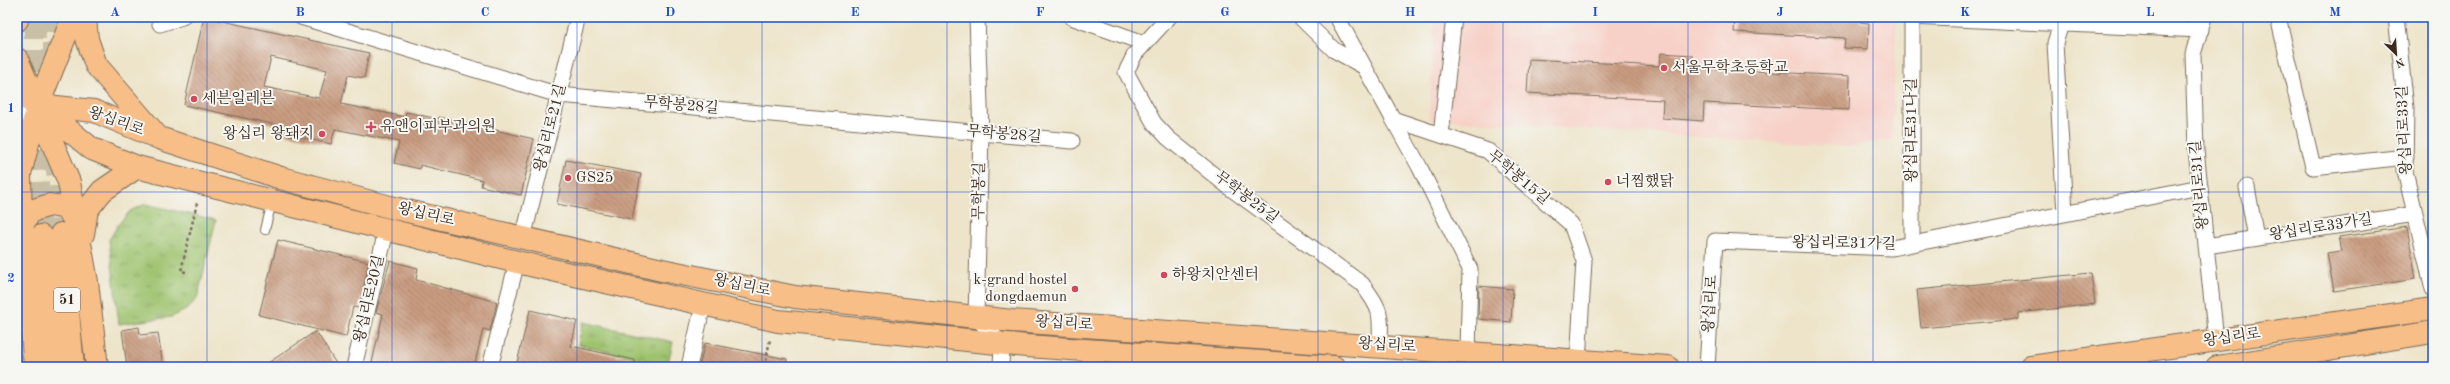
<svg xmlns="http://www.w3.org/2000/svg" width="2450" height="384" viewBox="0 0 2450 384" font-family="'Old Standard TT','Noto Serif KR',serif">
<defs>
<pattern id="park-tufts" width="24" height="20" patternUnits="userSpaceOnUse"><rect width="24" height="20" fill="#9ec36e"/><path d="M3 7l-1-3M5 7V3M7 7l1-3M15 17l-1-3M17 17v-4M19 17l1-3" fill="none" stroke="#829f5a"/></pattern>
<pattern id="building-back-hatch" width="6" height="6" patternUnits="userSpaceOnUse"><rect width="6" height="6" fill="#c99c81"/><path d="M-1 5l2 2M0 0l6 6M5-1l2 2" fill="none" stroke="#a47f69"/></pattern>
</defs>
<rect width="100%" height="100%" fill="#f6f6f2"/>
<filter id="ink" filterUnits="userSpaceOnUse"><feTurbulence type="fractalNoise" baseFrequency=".025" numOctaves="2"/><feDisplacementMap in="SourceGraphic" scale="8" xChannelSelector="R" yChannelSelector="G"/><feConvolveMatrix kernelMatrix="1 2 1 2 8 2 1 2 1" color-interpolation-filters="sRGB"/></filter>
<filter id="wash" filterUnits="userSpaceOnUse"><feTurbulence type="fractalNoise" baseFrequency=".012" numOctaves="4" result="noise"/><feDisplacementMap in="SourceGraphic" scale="16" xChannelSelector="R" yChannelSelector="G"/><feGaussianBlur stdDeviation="0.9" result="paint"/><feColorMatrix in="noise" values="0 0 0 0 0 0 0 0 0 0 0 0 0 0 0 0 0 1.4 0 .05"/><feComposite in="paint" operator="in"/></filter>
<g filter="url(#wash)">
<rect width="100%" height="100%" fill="#ede4c9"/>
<!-- built -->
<path fill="#f7d1c8" d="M1435 17H1897L1892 139 1852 147 1429 119Z"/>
<!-- park -->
<path fill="url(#park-tufts)" stroke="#6c7646" d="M145 204 216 220 197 299 186 310 171 317 119 324 109 240 118 225 130 211Z
M583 322 673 342 667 367H649L650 361 578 345Z"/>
<g id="blocks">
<!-- building -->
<path fill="url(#building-back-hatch)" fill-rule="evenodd" d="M204 17 369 53 364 78 348 75 341 104 405 117 406 112 438 119 439 117 534 139 521 195 481 186 482 180 420 165V169L394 163 399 142 335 129 331 144 285 134 286 127 184 105ZM271 57 327 70 319 98 264 87Z
M1735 17H1860V22L1869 23 1868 49 1844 48 1845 38 1734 32Z
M1661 53 1692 55V68L1850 76 1849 110 1704 103 1703 121 1662 118 1663 100 1527 93 1529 59 1660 66Z
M566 160 641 174 632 219 557 204Z
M2407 227 2416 279 2334 291 2327 253 2342 251 2339 237Z
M278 240 369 262 359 308 353 307 346 337 259 315Z
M390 261 418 268 416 280 497 302 490 331 483 329 474 367H406L392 364 391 367H371L383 314 376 312Z
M2091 273 2095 304 2018 313V319L1921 328 1917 290Z
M1479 286 1513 289 1511 322 1478 319Z
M530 310 577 321 571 346 635 360V367H516Z
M139 327 140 335 158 333 163 367H127L122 330Z
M316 331 338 367H262Z
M705 343 787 359 786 367H699Z"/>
</g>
</g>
<g filter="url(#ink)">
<use href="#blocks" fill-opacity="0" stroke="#796b5a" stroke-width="1"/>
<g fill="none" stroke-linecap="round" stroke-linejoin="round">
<!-- primary-tunnel -->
<path stroke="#c9bfa7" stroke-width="22" stroke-dasharray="22 11" stroke-linecap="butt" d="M35 17 34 113 41 236
M54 65V17
M56 153 61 234"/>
<!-- lane casing -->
<g stroke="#796b5a" stroke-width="10">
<path id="lane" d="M265 230 272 202"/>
</g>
<!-- street casing -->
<g stroke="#796b5a" stroke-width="17">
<path id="street" d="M301 17 559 95 1072 141
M977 17 981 134 976 317 1002 344 1001 367
M1071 17 1144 43
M1169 17 1135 54 1126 72 1154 123 1168 138 1230 188 1362 284C1382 310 1381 313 1380 346
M1300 17 1334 50 1363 66
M1337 17 1393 119 1488 151 1571 224 1584 261 1578 361
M1912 17 2201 30 2197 22
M2204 17 2193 54 2196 150 2216 340
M2278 17 2313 167 2406 157
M2396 17 2406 108 2405 171 2433 289
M160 24 182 17
M2061 24 2055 43 2065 213
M17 117 38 105
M1393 119 1419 166 1470 269 1468 352
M1441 135 1454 17
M2247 187 2256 238
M523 238 578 17
M1912 243V17
M2206 246 2415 214
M354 367 386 231
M490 367 517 262
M689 367 703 305
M1707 367 1715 241 1892 248 2200 187"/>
</g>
<!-- primary casing -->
<g stroke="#796b5a" stroke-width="24">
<path id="primary" d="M85 17 87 39 96 65 156 135
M17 20 18 17
M17 59 69 182 87 282 97 367
M17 94 38 105 94 111 159 138 281 178 390 207 662 270 795 297 1012 321 1668 367
M37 104 92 149 137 167 517 262 778 321 1027 346 1334 367
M22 225 31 211 50 205 66 208 77 223
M61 234 73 367
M83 234 87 210 102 191 137 167
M41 236 54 367
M35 367 21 219 20 174 38 105 73 17
M2031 367 2433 309
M2217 367 2433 332"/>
</g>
<!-- path -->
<path stroke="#796b5a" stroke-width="2.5" stroke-dasharray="3 3" stroke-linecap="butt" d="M186 272 181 271 197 203
M765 367 770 339"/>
<!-- lane -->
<use href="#lane" stroke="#fff" stroke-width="8"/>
<!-- street -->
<use href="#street" stroke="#fff" stroke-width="15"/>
<!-- primary -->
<use href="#primary" stroke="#f7be88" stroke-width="22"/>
</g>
</g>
<!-- grid -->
<path fill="none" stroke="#1d4ed8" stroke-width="1" stroke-opacity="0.55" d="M207 17V367M392 17V367M577 17V367M762 17V367M947 17V367M1132 17V367M1318 17V367M1503 17V367M1688 17V367M1873 17V367M2058 17V367M2243 17V367M17 192H2433"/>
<!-- markers -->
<g fill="#d1495b" stroke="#f6f6f2" stroke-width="1.5">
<circle cx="1664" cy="68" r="4"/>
<circle cx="194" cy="99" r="4"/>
<path d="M369 121h4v4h4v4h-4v4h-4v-4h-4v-4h4z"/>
<circle cx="322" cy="134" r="4"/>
<circle cx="568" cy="178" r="4"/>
<circle cx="1608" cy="182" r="4"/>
<circle cx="1164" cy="275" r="4"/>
<circle cx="1075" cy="289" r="4"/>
</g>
<g text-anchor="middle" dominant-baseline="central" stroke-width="4" stroke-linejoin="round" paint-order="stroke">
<!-- shield labels -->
<rect fill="#f6f6f2" stroke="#73675e" stroke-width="1" x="54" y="288" width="26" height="24" rx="3"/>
<g font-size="14" font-weight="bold" fill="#3b2a1e">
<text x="67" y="300">51</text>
</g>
<!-- poi labels -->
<g font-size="15" fill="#3b2a1e" stroke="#f6f6f2" text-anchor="start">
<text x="1672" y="68">서울무학초등학교</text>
<text x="202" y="99">세븐일레븐</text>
<text x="380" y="127">유앤이피부과의원</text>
<text x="314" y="134" text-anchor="end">왕십리 왕돼지</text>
<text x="576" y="178">GS25</text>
<text x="1616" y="182">너찜했닭</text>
<text x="1172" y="275">하왕치안센터</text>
<text x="1067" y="280" text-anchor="end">k-grand hostel<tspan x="1067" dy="17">dongdaemun</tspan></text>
</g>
<!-- street labels -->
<g font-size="15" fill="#3b2a1e" stroke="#f6f6f2">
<text transform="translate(681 106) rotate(5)">무학봉28길</text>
<text transform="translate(116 122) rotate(20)">왕십리로</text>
<text transform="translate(551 128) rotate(-76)">왕십리로21길</text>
<text transform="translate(1912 130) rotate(-90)">왕십리로31나길</text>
<text transform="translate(2405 130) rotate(-93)">왕십리로33길</text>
<text transform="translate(1004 135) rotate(5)">무학봉28길</text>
<text transform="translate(1518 178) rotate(40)">무학봉15길</text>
<text transform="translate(2200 185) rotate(-95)">왕십리로31길</text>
<text transform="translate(980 191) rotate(-89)">무학봉길</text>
<text transform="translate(1246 198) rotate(37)">무학봉25길</text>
<text transform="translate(426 215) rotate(13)">왕십리로</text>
<text transform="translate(2321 228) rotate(-9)">왕십리로33가길</text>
<text transform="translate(1844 244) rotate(1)">왕십리로31가길</text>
<text transform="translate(742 286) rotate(12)">왕십리로</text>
<text transform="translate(370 299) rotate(-77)">왕십리로20길</text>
<text transform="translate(1711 304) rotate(-86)">왕십리로</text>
<text transform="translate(1064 324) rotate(4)">왕십리로</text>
<text transform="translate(2232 338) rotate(-8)">왕십리로</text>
<text transform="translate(1387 346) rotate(4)">왕십리로</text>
</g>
</g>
<!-- margin -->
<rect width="2450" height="384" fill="none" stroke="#f6f6f2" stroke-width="44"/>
<!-- north arrow -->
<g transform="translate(2396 54) rotate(155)" stroke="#f6f6f2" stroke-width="3" paint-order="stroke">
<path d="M0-3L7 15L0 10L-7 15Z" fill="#3b2a1e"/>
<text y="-6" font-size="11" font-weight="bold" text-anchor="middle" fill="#3b2a1e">N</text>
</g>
<rect x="22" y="22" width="2406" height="340" fill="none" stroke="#1d4ed8" stroke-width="1.5"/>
<g font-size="13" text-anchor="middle" font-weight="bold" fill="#1d4ed8">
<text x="115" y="16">A</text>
<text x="300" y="16">B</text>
<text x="485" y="16">C</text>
<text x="670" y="16">D</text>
<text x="855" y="16">E</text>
<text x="1040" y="16">F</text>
<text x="1225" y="16">G</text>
<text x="1410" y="16">H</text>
<text x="1595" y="16">I</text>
<text x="1780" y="16">J</text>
<text x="1965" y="16">K</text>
<text x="2150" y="16">L</text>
<text x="2335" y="16">M</text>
<text x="11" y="112">1</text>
<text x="11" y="282">2</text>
</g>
</svg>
